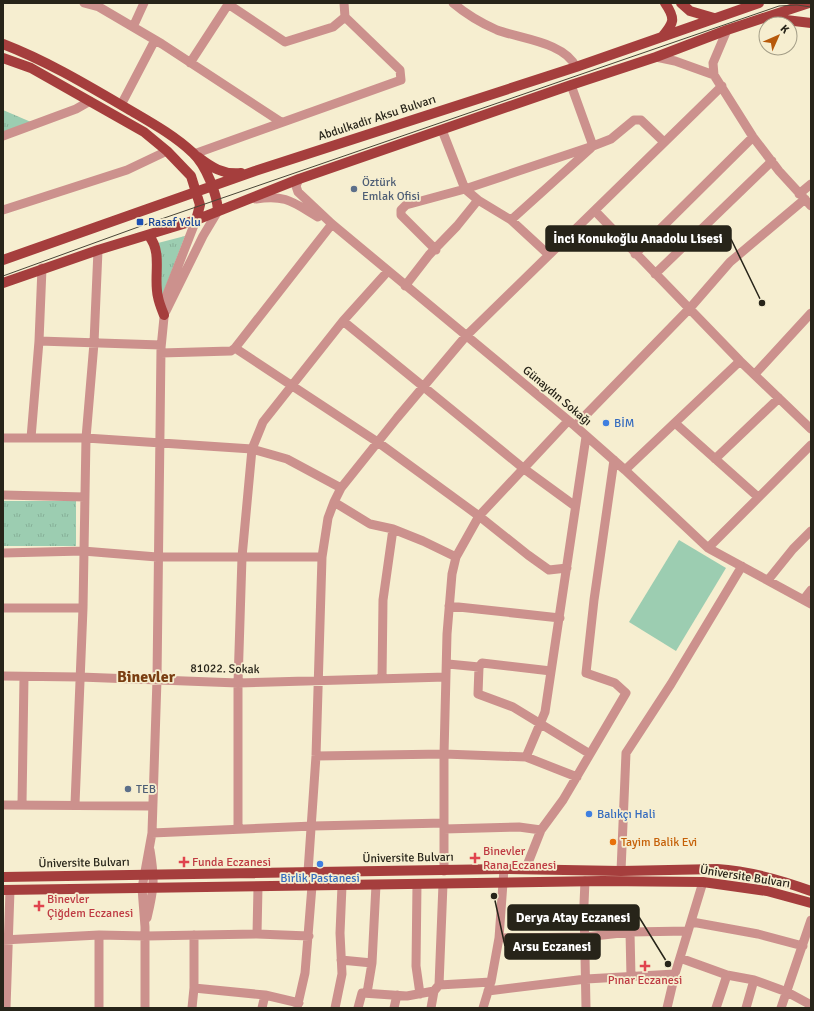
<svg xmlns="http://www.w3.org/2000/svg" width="814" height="1011" viewBox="0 0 814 1011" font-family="Signika,sans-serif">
<defs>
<pattern id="grass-tufts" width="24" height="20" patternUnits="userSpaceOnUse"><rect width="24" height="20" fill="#9ccdb1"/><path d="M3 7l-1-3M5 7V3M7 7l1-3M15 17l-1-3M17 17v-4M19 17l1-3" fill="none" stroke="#86b098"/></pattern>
</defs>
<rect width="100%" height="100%" fill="#f6eed0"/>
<!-- grass -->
<path fill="url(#grass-tufts)" d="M3 110 31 122 3 132Z
M185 236 161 299 158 243Z
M3 501H76V546H3Z"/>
<!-- pitch -->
<path fill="#9ccdb1" d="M679 540 726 568 676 651 629 622Z"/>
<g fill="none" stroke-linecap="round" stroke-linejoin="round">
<!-- minor -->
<path stroke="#cc918d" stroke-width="9" d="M84 3 99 7 162 44 281 122
M453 3C466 14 481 23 497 30 521 39 564 42 576 67
M228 4 285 42 333 27 345 17
M133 27 144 3
M727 30 713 63 714 75 753 137 779 171 811 206
M656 57 675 61 714 75
M190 63 229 3
M571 85 593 146 611 139 634 120H641L664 142
M121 105 155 40
M3 136 76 109 90 101
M194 154 401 80 400 70 345 17 344 3
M299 179 296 186 298 192 332 224 575 426 625 470 708 548 811 604
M799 194 811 184
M256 199C286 194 294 203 318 217
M478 200 511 220 549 255
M3 210 127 170 167 151
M595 211 740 361 811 429
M511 220 591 148
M332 224 235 348 379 443 479 516 528 555 549 570 567 568
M436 250 401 215V210L406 205 465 189 593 146
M635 254 753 137
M655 274 772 161
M405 286 429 255 457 226 478 200 465 189 442 130
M166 311 203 236 218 211
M343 321 523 468 575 506
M39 341 161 345
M161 353 231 351 235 348
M755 374 811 313
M675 423 758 497
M575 426 690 308 730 262 805 199
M3 438H86L252 449 287 459 341 488
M31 438 39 341 42 268
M715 459 779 398
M625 470 740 361
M3 495 85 497
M334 502 370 524 393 529 423 541 456 557
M708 548 811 445
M3 553 83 551 157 557H322
M768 580 793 549 811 531
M804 599 811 590
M449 606 560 618
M3 608H83
M448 664 479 667 482 663 551 671
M479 667 478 694 513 707 590 754
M3 676 80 677 238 683 446 677
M382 679 383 600 393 529
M316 756 444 754 526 757 577 777
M526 757 545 712 586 437
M22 804 24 677
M75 804 83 608 86 438 94 343 98 250
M3 805 151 806
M238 829V683L242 557 252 449 263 422 343 321 388 271
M444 829 519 827 541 830
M152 833 313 826 444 823
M526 868 541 830 563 800 626 693 615 683 586 673 594 600 614 460
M444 871V754L447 634 452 574 456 557 479 516 568 421
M621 871 626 753 671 684 742 566
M308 872 316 756 322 557 328 518 334 502 341 488 397 418 466 336 722 86
M585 881 584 904 586 1008
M417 884 416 966 420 994
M147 918C154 889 155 880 150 850
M692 922 758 934 803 946
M630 932 631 977
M257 934 309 936
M499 938 585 937 630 932 688 931
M3 940 99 935 146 936 257 934 258 887
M680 958 727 975 754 980 787 992 811 1005
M341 960 372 963
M439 985 443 884
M194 988 265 995 299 1003
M488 991 586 979 675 974
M367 993 372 963 376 885
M6 1008 10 890
M99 1008V935
M145 1008V927L142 888 152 833 157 679 161 348 166 297 196 220
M192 1008 194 988V935
M262 1008 265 995
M297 1008 305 973 312 886
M335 1008 342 974 340 933 342 886
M358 1008 362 993 407 996 434 991 439 985 491 982 499 938 504 869
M394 1008 397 995
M431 1008 434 991
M483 1008 490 985
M667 1008 675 974 703 882
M716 1008 727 975
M746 1008 754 980
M781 1008 811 920"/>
<!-- major -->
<path stroke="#a53e3d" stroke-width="10" d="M681 3 690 11 714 18
M769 18 811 23
M662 37C674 23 676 19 665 3
M3 44C47 61 87 85 128 109 150 122 174 135 193 153 206 165 217 194 218 211
M3 58 31 68 144 132 167 151 191 176 200 205 196 220
M198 157C211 167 223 175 241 173
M149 236C163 253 153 277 158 297 159 303 162 310 164 315
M3 260 255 171 576 67 759 3
M3 283 98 250 196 220 299 179 571 85 656 57 727 30 809 3
M3 877 504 869 621 871 717 869C749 871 781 880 811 891
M3 890 602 881 703 882 767 891 811 903"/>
<!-- tram -->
<path stroke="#4a4638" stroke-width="1" d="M3 276 141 226 779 6 797 5 811 7"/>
</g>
<!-- markers -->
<g fill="#5c6f8a" stroke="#f6eed0" stroke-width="1.5">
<circle cx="354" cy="189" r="4"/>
<circle cx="128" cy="789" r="4"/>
</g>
<rect fill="#1a4fb4" stroke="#f6eed0" stroke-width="1.5" x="136" y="218" width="8" height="8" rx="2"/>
<g fill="#3f7fe0" stroke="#f6eed0" stroke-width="1.5">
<circle cx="606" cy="423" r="4"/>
<circle cx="589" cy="814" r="4"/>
<circle cx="320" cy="864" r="4"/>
</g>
<circle fill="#e8710a" stroke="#f6eed0" stroke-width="1.5" cx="613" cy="842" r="4"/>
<g fill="#e0444e" stroke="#f6eed0" stroke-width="1.5">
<path d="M473 852h4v4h4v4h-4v4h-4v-4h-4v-4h4z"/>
<path d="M182 856h4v4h4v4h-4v4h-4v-4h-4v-4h4z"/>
<path d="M37 900h4v4h4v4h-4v4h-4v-4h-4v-4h4z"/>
<path d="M643 960h4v4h4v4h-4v4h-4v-4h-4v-4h4z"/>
</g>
<g text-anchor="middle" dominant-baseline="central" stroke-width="3.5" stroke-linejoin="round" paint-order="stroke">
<!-- street labels -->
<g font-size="12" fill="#272419" stroke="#f6eed0">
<text transform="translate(377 118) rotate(-18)">Abdulkadir Aksu Bulvarı</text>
<text transform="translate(557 396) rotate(40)">Günaydın Sokağı</text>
<text transform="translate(225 669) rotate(1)">81022. Sokak</text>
<text transform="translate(408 858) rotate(-1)">Üniversite Bulvarı</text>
<text transform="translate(84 863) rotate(-1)">Üniversite Bulvarı</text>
<text transform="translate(745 877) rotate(9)">Üniversite Bulvarı</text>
</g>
<!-- service labels -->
<g font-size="12" fill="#4e5e75" stroke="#f6eed0" text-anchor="start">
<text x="362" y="182">Öztürk<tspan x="362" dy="14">Emlak Ofisi</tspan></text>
<text x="136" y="789">TEB</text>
</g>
<!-- transit labels -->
<g font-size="12" fill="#164399" stroke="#f6eed0" text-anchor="start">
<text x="148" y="222">Rasaf Yolu</text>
</g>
<!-- shop labels -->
<g font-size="12" fill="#366cbe" stroke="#f6eed0" text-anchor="start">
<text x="614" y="423">BİM</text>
<text x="597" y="814">Balıkçı Hali</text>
<text x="320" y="878" text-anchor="middle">Birlik Pastanesi</text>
</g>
<!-- food labels -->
<g font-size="12" fill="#c56008" stroke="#f6eed0" text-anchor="start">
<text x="621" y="842">Tayim Balik Evi</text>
</g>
<!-- health labels -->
<g font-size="12" fill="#be3a42" stroke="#f6eed0" text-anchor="start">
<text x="483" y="851">Binevler<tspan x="483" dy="14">Rana Eczanesi</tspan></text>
<text x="192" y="862">Funda Eczanesi</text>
<text x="47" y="899">Binevler<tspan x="47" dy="14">Çiğdem Eczanesi</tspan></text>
<text x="645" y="980" text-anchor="middle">Pınar Eczanesi</text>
</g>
<!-- district labels -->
<g font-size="16" font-weight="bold" fill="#7a3e12" stroke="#f6eed0">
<text x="146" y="677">Binevler</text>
</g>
</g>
<!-- callouts -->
<path fill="none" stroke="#272419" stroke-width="1.5" d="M762 303L731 239M668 964L639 917M494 896L505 946"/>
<g fill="#272419" stroke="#f6eed0" stroke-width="1.5">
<circle cx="762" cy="303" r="4"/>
<circle cx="668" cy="964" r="4"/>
<circle cx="494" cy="896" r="4"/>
</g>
<g fill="#272419" stroke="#272419" stroke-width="1.5">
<rect x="546" y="226" width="185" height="25" rx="4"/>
<rect x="508" y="905" width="131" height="25" rx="4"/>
<rect x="505" y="934" width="95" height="25" rx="4"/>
</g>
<g font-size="13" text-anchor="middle" font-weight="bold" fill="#fff">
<text x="638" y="243">İnci Konukoğlu Anadolu Lisesi</text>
<text x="573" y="922">Derya Atay Eczanesi</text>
<text x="552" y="951">Arsu Eczanesi</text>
</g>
<!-- border -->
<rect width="814" height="1011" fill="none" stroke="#272419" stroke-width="8"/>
<!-- north arrow -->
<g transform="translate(778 36) rotate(45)"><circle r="19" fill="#f6eed0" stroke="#a39d87"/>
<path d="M0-3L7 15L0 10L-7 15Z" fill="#b7590b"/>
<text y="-6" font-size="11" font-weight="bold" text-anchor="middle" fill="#272419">K</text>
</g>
</svg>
